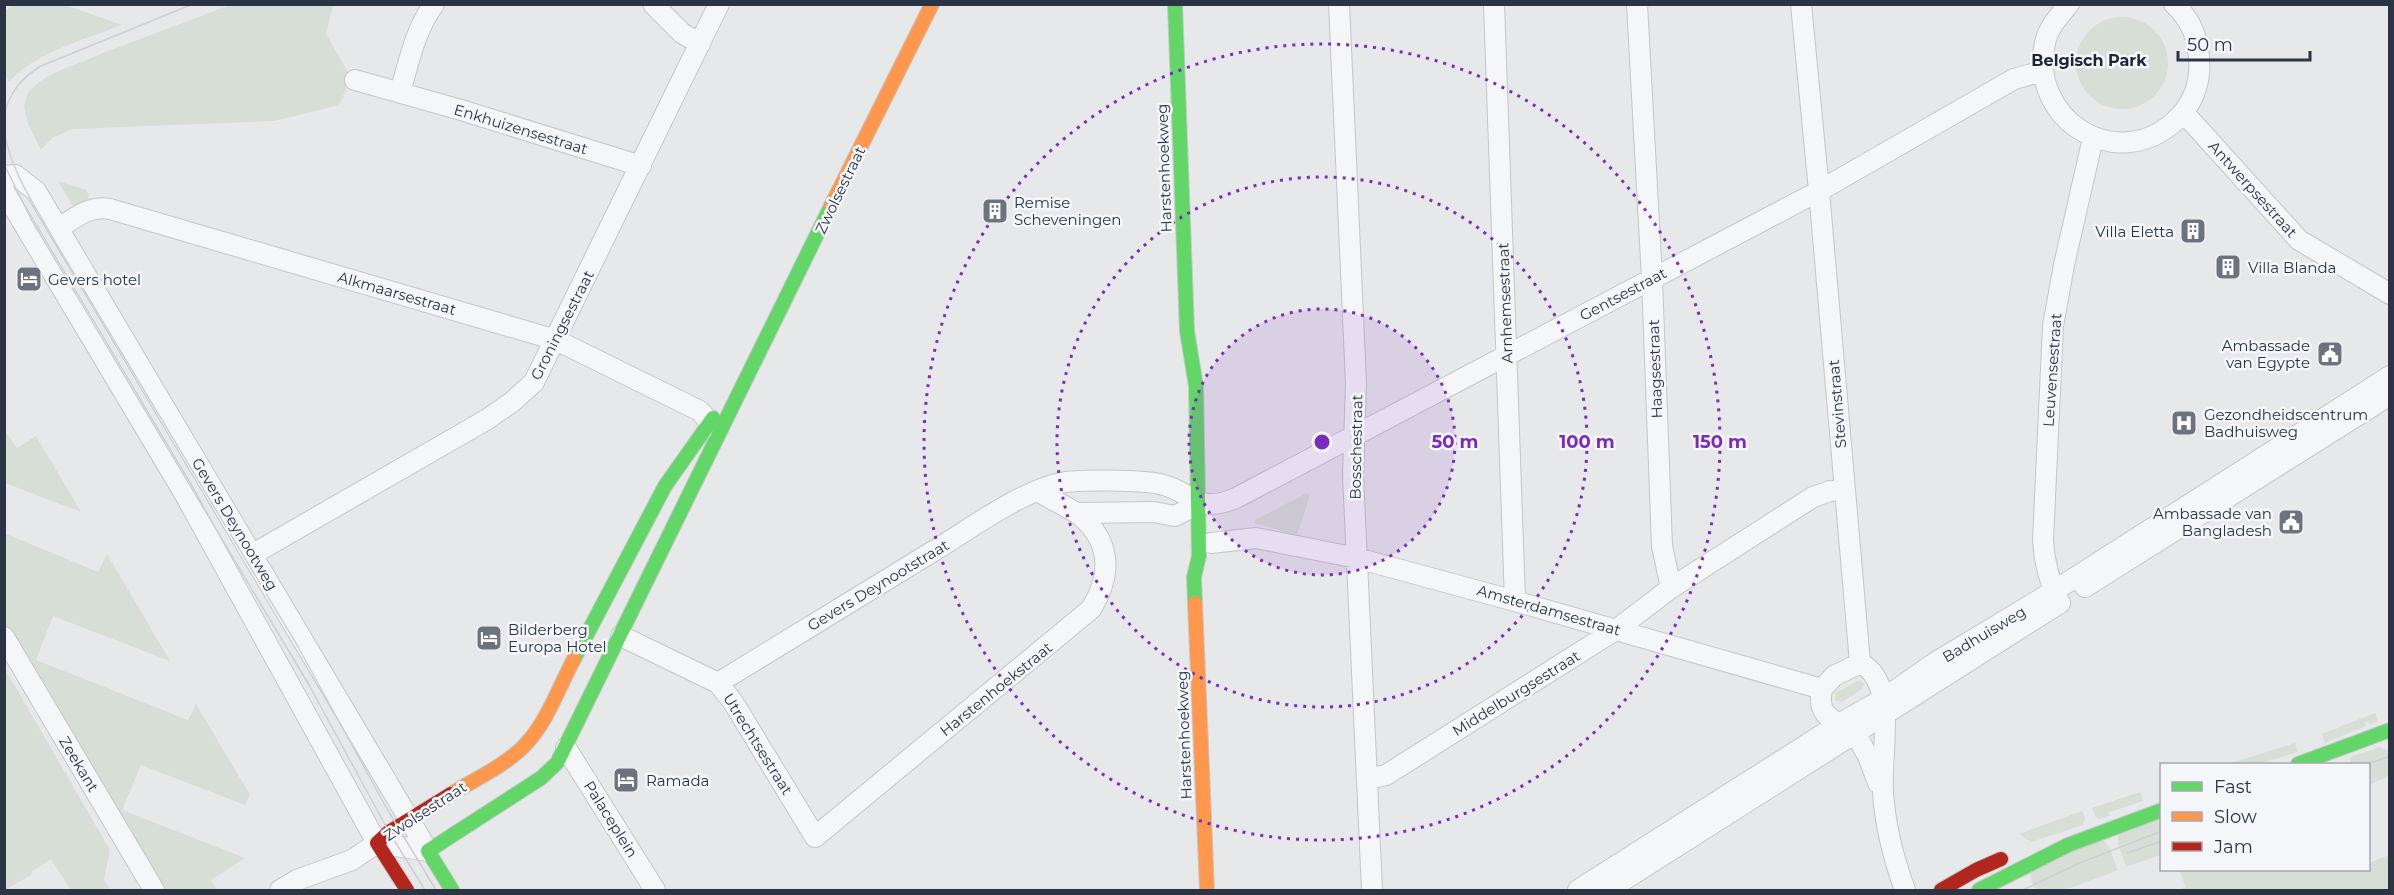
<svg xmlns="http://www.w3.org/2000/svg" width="2394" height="895" viewBox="0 0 2394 895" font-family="Montserrat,sans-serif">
<rect width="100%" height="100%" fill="#e6e8ea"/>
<!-- green -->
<path fill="#d6ded6" d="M17 4 65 5 122 25C84 40 37 51 9 82L5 72V10Z
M230 5H333L326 34 351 78 339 105 274 121 73 129 52 138 41 150 28 123 24 106 28 92 39 82 54 73 106 52Z
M2076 63a46 46 0 1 1 92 0a46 46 0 1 1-92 0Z
M58 181 86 190 89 195 87 201 74 208Z
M4 429 17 448 36 436 81 512 5 483Z
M1307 493 1310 495 1297 535 1254 523 1255 520Z
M4 533 98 572 107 554 170 661 53 616 36 660 188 720 196 704 250 795 245 805 141 765 122 810 245 858 211 880 217 890H159L115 820 5 627Z
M5 669 110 850 104 880 110 890H71L51 859 32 871 31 875 5 890Z
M1859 680 1864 684 1862 689 1842 702 1835 700 1836 693Z
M2375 713 2378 721 2370 725 2368 721 2364 722 2366 726 2325 743 2322 734Z
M2295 743 2298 752 2258 764H2228Z
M2380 747 2389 751V776L2369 785 2368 764H2350V757Z
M2140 792 2143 801 2109 812 2110 816 2099 819 2096 818 2092 808Z
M2082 811 2085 818 2083 825 2031 842 2019 834Z
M2161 818V855L2126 867 2118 843V832Z
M2101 838 2109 847 2118 870 2065 890H2036L2032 882 2030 868Z
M2389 855V890H2178L2186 887 2179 870H2368L2369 863Z"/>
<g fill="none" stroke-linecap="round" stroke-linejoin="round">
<!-- street casing -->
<g stroke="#c4c6c8" stroke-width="22">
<path id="street" d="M653 4 682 33 700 44
M1339 4 1356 383 1353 475 1372 890
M1494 4 1515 601
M1637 4 1652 279 1662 546 1671 588
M1801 4 1819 191 1860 663
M2069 4C2059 16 2048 28 2045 43 2028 119 2116 175 2175 121 2189 108 2197 92 2199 74 2201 47 2195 23 2174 4
M355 80 461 110 641 166
M400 92C409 62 415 30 434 4
M2184 113 2299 240 2390 294
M4 176 15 175 36 191 428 851
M4 191 184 493 377 843
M58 229C74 218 90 205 110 209L556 340 700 411 716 430
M1039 492 1077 513 1154 512 1175 516 1198 504
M1211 543 1256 538 1357 558 1515 601 1822 689
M253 554 486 420 512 402 534 382 719 4
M2085 587 2390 395
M2059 602C2049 581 2044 563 2043 540L2053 326 2064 265 2093 138
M621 636 718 683 733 702 815 837 1091 609C1113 573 1111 540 1077 513
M4 637 154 890
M1860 663C1899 682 1880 756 1883 792 1885 824 1894 860 1905 890
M718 683C789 639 861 596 932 552 972 528 1014 495 1060 483 1078 479 1142 480 1160 484 1194 492 1196 515 1236 498L1819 191 2014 79 2043 71
M1822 689C1817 713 1828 718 1848 729
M1822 689 1834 676 1860 663
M1855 733 1868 756 1878 783
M566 748 655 890
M1368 779 1386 775 1617 629 1671 588 1813 497 1830 491 1844 490
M377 843 428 851
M280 890 297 880 352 860 377 843
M1578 890 1839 724 1883 699 1936 662 2054 591 2390 376
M1608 890 2060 603"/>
</g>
<!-- fast casing -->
<g stroke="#c4c6c8" stroke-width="16">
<path id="fast" d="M1175 4 1187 331 1196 386 1199 556 1194 577 1195 603
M574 659 665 486 713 418
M2298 764 2390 730
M452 890 428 851 541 778 557 763 831 206
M1979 890 2068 845 2162 810"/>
</g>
<!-- slow casing -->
<g stroke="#c4c6c8" stroke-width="16">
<path id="slow" d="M831 206 932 4
M1195 603 1207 890
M451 794C475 779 505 766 525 745 547 722 559 687 574 659"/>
</g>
<!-- jam casing -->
<g stroke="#c4c6c8" stroke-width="16">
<path id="jam" d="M407 890 377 843 389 832 451 794
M1941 890 1976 870 2001 859"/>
</g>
<!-- street -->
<use href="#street" stroke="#f5f6f7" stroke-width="20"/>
<!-- fast -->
<use href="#fast" stroke="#63d668" stroke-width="14"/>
<!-- slow -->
<use href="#slow" stroke="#ff974d" stroke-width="14"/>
<!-- jam -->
<use href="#jam" stroke="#b3261e" stroke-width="14"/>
<!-- tram -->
<path stroke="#cecfd2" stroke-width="1.5" d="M4 116C9 93 21 78 41 66L193 4
M4 130C10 171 37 209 57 245L297 645 387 809 436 890
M4 164 31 219 309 685 389 832 425 890
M2368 764 2390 756
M2127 853 2162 841
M2023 890 2077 864 2162 831"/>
</g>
<!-- distance rings -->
<circle cx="1322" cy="442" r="133" fill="#7b2cbf" fill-opacity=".12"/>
<g fill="none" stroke="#7b2cbf" stroke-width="3" stroke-dasharray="3 6">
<circle cx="1322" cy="442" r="133"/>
<circle cx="1322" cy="442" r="265"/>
<circle cx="1322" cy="442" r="398"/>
</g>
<!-- icons -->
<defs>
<g id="building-square" transform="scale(1.35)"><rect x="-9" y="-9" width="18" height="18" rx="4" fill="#6c737f" stroke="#f4f6f9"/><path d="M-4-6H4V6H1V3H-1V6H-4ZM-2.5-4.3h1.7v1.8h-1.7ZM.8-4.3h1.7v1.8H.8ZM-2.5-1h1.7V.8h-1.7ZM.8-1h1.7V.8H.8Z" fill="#fff"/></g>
<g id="hotel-square" transform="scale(1.35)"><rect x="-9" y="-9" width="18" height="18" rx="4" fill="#6c737f" stroke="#f4f6f9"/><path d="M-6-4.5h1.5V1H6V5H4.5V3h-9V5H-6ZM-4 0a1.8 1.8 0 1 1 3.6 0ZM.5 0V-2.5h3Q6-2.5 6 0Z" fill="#fff"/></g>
<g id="civic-square" transform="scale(1.35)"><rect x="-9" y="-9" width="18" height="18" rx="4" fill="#6c737f" stroke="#f4f6f9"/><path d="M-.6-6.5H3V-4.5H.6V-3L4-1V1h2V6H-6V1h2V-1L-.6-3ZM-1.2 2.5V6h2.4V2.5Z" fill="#fff"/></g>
<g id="hospital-square" transform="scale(1.35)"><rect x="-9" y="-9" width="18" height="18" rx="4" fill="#6c737f" stroke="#f4f6f9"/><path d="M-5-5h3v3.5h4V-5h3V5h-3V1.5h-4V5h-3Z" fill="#fff"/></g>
</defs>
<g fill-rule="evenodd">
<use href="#building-square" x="995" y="211"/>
<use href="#building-square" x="2193" y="231"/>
<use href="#building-square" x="2228" y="267"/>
<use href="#hotel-square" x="29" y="279"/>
<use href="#civic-square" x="2330" y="354"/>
<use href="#hospital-square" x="2184" y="423"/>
<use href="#civic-square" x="2291" y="522"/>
<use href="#hotel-square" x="489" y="638"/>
<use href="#hotel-square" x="626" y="780"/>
</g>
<g text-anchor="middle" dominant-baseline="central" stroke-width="5" stroke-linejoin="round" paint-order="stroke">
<!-- street labels -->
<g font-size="15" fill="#2b3445" stroke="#f4f6f9">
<text transform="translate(521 129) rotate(17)">Enkhuizensestraat</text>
<text transform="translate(1164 168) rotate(-92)">Harstenhoekweg</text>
<text transform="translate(2253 189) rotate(48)">Antwerpsestraat</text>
<text transform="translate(840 190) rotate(-64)">Zwolsestraat</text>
<text transform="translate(397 293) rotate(16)">Alkmaarsestraat</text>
<text transform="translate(1623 294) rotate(-28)">Gentsestraat</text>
<text transform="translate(1505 303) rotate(-92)">Arnhemsestraat</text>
<text transform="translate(562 325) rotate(-63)">Groningsestraat</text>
<text transform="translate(1655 369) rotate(-92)">Haagsestraat</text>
<text transform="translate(2052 370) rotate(-86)">Leuvensestraat</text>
<text transform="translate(1837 404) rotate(-95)">Stevinstraat</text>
<text transform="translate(1356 447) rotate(-89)">Bosschestraat</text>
<text transform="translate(235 524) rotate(59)">Gevers Deynootweg</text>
<text transform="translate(878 585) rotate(-31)">Gevers Deynootstraat</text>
<text transform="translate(1549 610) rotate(16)">Amsterdamsestraat</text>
<text transform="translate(1984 634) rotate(-31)">Badhuisweg</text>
<text transform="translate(996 689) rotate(-39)">Harstenhoekstraat</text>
<text transform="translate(1516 693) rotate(-32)">Middelburgsestraat</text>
<text transform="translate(1184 735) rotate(-92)">Harstenhoekweg</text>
<text transform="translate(758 744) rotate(58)">Utrechtsestraat</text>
<text transform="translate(79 764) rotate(59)">Zeekant</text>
<text transform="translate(425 811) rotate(-33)">Zwolsestraat</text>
<text transform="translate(611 819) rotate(58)">Palaceplein</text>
</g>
<!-- poi labels -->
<g font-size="15" fill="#2b3445" stroke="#f4f6f9" text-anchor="start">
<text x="1014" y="202">Remise<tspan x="1014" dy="17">Scheveningen</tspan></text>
<text x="2174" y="231" text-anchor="end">Villa Eletta</text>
<text x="2248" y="267">Villa Blanda</text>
<text x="48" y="279">Gevers hotel</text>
<text x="2310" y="345" text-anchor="end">Ambassade<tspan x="2310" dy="17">van Egypte</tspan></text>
<text x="2204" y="414">Gezondheidscentrum<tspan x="2204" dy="17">Badhuisweg</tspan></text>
<text x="2272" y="513" text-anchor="end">Ambassade van<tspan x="2272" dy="17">Bangladesh</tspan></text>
<text x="508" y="629">Bilderberg<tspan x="508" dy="17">Europa Hotel</tspan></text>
<text x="646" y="780">Ramada</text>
</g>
<!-- neighbourhood labels -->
<g font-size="16" font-weight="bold" fill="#1d2536" stroke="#f4f6f9">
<text x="2089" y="60">Belgisch Park</text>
</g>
</g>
<circle cx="1322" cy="442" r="9" fill="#7b2cbf" stroke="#f4f6f9" stroke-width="3"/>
<g font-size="18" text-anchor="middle" font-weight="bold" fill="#7b2cbf" stroke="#f4f6f9" stroke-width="5" stroke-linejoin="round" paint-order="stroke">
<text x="1455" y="448">50 m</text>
<text x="1587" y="448">100 m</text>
<text x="1720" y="448">150 m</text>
</g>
<!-- border -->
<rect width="2394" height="895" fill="none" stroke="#2b3445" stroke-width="12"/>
<!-- legend -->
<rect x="2160" y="763" width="210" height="108" fill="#f4f6f9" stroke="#a4a8b1" stroke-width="1.5"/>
<rect x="2172" y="782" width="30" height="9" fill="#63d668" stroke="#a4a8b1" stroke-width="1.5"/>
<text x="2214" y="793" font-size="18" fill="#2b3445">Fast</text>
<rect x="2172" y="812" width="30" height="9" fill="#ff974d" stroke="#a4a8b1" stroke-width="1.5"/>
<text x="2214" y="823" font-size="18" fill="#2b3445">Slow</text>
<rect x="2172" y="842" width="30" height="9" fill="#b3261e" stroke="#a4a8b1" stroke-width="1.5"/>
<text x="2214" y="853" font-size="18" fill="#2b3445">Jam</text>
<!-- scale -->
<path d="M2178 51v9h132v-9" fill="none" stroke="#2b3445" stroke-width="3"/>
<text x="2187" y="51" font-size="18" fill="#2b3445" stroke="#f4f6f9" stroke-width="4.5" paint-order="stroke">50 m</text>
</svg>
